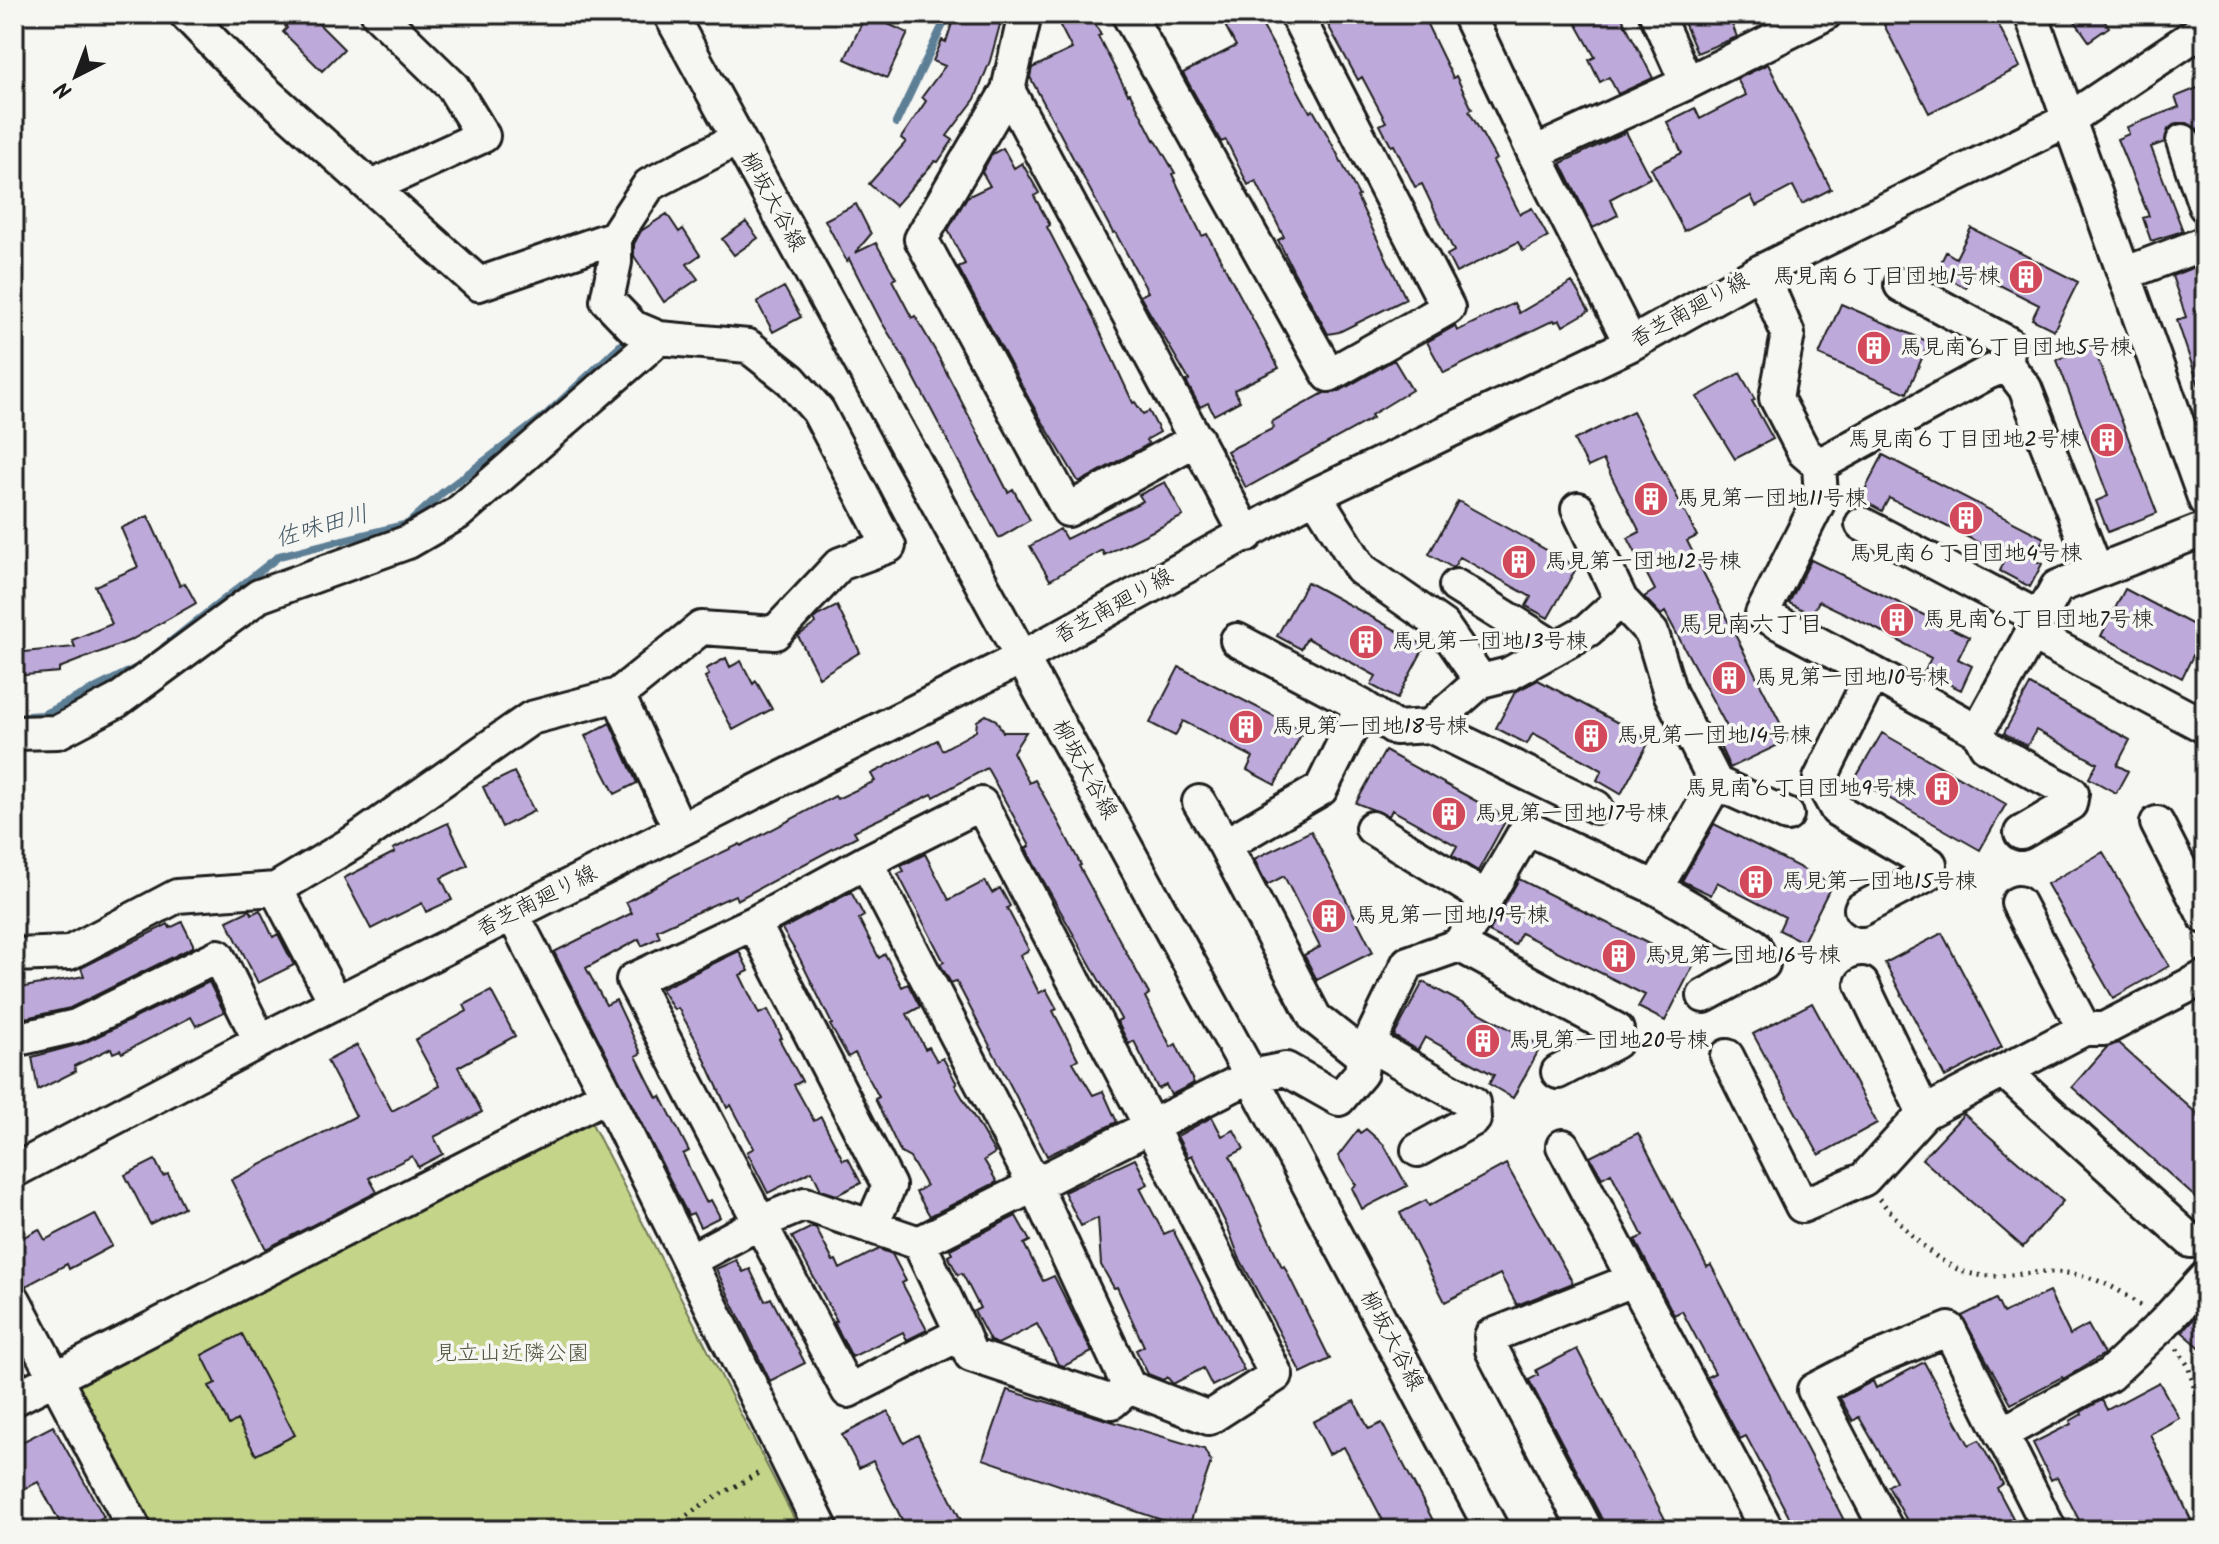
<svg xmlns="http://www.w3.org/2000/svg" width="2219" height="1544" viewBox="0 0 2219 1544" font-family="Kalam,'Klee One',sans-serif">
<rect width="100%" height="100%" fill="#f6f6f2"/>
<filter id="ink" filterUnits="userSpaceOnUse"><feTurbulence type="fractalNoise" baseFrequency=".0125" numOctaves="2"/><feDisplacementMap in="SourceGraphic" scale="16" xChannelSelector="R" yChannelSelector="G"/><feConvolveMatrix kernelMatrix="1 2 1 2 8 2 1 2 1" color-interpolation-filters="sRGB"/></filter>
<g filter="url(#ink)">
<!-- green -->
<path fill="#c4d58a" stroke="#707853" stroke-width="2" d="M589 1118 800 1530H153L75 1378Z"/>
<g fill="none" stroke-linecap="round" stroke-linejoin="round">
<!-- stream -->
<path stroke="#5d7f96" stroke-width="8" d="M896 123 948 14
M164 647 279 556 408 524 442 493 546 415 622 344
M14 717 42 715 134 669"/>
</g>
<!-- building -->
<path fill="#beaada" stroke="#1c1c1c" stroke-width="2" d="M298 14H309L344 49 322 71 283 32 287 28 285 26Z
M866 14 908 33 887 78 845 59Z
M955 14H1003L990 61 975 99 947 136 953 140 938 162 935 161 895 206 869 184 906 142 901 138 926 101 922 97 945 66 933 61 942 40 946 42Z
M1054 14H1090L1101 35 1098 36 1128 94 1130 93 1154 140 1155 139 1175 173 1172 174 1202 236 1207 234 1279 368 1234 390 1240 401 1214 415 1208 403 1200 407 1186 381 1189 380 1140 296 1148 292 1115 232 1113 233 1030 77 1032 68 1072 49Z
M1219 14H1256L1310 112 1313 110 1328 136 1359 196 1357 197 1406 299 1339 332 1328 334 1294 272 1278 240 1284 237 1256 181 1248 185 1226 140 1221 142 1183 73 1236 46Z
M1322 14H1422L1453 78 1456 76 1472 109 1469 111 1496 159 1493 161 1520 214 1532 208 1548 237 1523 251 1518 242 1456 273 1447 255 1454 251 1422 184 1415 187 1394 145 1391 146 1380 125 1386 122 1362 77 1358 80Z
M1571 14H1620L1653 78 1618 94 1609 77 1600 82 1589 60 1595 57Z
M1699 14H1728L1737 37 1697 53 1683 20Z
M1890 14H1993L2020 67 1929 113 1884 25 1893 20Z
M2070 14H2100L2109 27 2089 41Z
M1768 64 1831 189 1802 204 1793 186 1756 206 1751 196 1684 231 1651 168 1682 153 1667 122 1695 108 1700 119 1746 95 1737 79Z
M2205 85V126L2197 129 2187 123H2176L2168 129 2165 142 2151 147 2183 231 2151 241 2143 218 2149 216 2117 139 2129 134 2127 127 2179 107 2175 97Z
M1626 132 1650 178 1610 199 1618 215 1593 228 1561 163Z
M1003 148 1014 168 1022 163 1039 193 1034 196 1050 225 1047 227 1089 308 1133 403 1135 402 1143 414 1149 411 1160 432 1146 440 1149 444 1082 481H1078L1029 399 958 267 965 264 948 230 967 197 990 186 982 172 992 154Z
M856 204 871 234 855 253 876 243 896 278 892 280 912 318 915 316 936 352 1008 492 1013 489 1030 520 999 538 904 358 881 321 849 259 847 262 825 220Z
M667 214 679 232 683 229 700 255 687 264 698 279 664 302 634 256V244L641 231Z
M746 222 758 238 734 255 722 239Z
M1971 228 2078 282 2054 330 2032 319 2039 305 1974 272 1966 288 1936 272 1946 252 1956 258Z
M2197 266 2205 291V392H2201L2177 320 2186 317 2172 276Z
M1572 282 1589 311 1563 326 1560 320 1555 322 1554 320 1444 373 1427 342 1455 326 1457 331 1514 303 1519 313Z
M784 287 801 317 773 332 757 302Z
M1841 304 1929 342 1907 393 1819 355Z
M2093 346 2157 513 2108 532 2096 501 2108 496 2057 360Z
M1394 360 1412 390 1371 415 1373 418 1246 488 1227 451 1274 428 1271 422 1324 393 1338 392Z
M1740 373 1755 400 1752 401 1773 439 1735 459 1697 397Z
M1633 411 1697 536 1687 541 1789 740 1730 768 1719 744 1733 738 1665 612 1661 615 1644 597 1655 590 1628 538 1640 532 1603 460 1588 467 1574 440Z
M1883 455 2044 538 2032 559 2042 564 2030 587 2000 571 2006 557 1954 530 1889 498 1882 511 1860 499Z
M1165 482 1183 516 1104 555 1102 550 1050 580 1030 546 1060 529 1066 539 1143 501 1139 495Z
M1458 501 1577 567 1548 618 1526 606 1531 597 1460 557 1453 568 1429 554Z
M148 516 180 586 185 583 196 603 131 640 59 668V672L14 676V653L75 647 72 640 112 624 95 586 138 567 121 528Z
M1811 560 1969 637 1958 659 1972 666 1961 690 1924 672 1931 658 1873 627 1819 601 1812 614 1789 603Z
M1307 582 1425 646 1397 699 1371 685 1376 676 1307 638 1301 649 1277 636Z
M2125 589 2205 631 2182 678 2101 636Z
M837 606 860 652 819 677 798 636 816 623 814 619 817 616Z
M726 658 730 667 741 661 753 684 756 681 772 709 733 730 705 677 709 675 706 669Z
M1179 667 1303 731 1275 785 1247 770 1253 757 1183 721 1175 736 1150 723Z
M1538 680 1650 740 1621 794 1597 780 1602 770 1533 733 1527 744 1496 728 1515 692Z
M2030 685 2130 740 2117 765 2128 771 2116 793 2089 778 2097 763 2036 730 2027 746 2004 733Z
M986 715 996 720 1003 732H1026L1013 752 1029 783 1035 780 1058 821 1081 865 1079 866 1149 994 1145 997 1171 1047 1176 1044 1194 1083 1171 1095 1166 1085 1158 1089 1134 1041 1129 1044 1118 1023 1117 1021 1121 1019 1034 864 1026 848 1030 846 987 768 934 797 932 794 854 831 857 836 737 900 735 895 657 930 660 937 642 946 639 939 586 968 606 1005 616 1000 641 1053 636 1056 657 1098 661 1096 689 1151 683 1154 693 1176 706 1202 711 1200 720 1217 700 1227 693 1213 688 1215 554 952 632 913 626 902 675 875 740 844 741 846 835 796 837 799 875 781 871 774 937 740 942 750 976 731 977 721Z
M610 723 637 783 615 794 585 736Z
M1882 733 2006 804 1980 850 1855 779Z
M1385 751 1507 818 1478 871 1452 855 1457 846 1392 810 1389 816 1356 803Z
M514 772 534 811 502 827 483 787Z
M448 823 468 865 441 878 452 900 426 912 422 903 371 929 344 878 395 852 393 849Z
M1714 824 1832 884 1803 942 1779 930 1785 917 1717 882 1711 895 1682 881Z
M1311 831 1373 952 1317 980 1304 955 1320 947 1284 876 1267 885 1254 859Z
M2103 852 2169 966 2113 998 2047 884Z
M925 854 949 900 985 881 992 893 1000 888 1010 906 1007 908 1029 950 1020 955 1039 993 1046 989 1057 1009 1053 1011 1078 1059 1073 1062 1093 1095 1103 1091 1117 1122 1047 1156 962 992 956 981 951 983 940 964 944 962 898 874 904 871 901 866Z
M1519 879 1693 966 1665 1021 1638 1007 1645 995 1521 933 1515 945 1489 932Z
M851 892 864 916 859 919 879 958 885 954 902 987 908 984 920 1007 907 1014 925 1049 929 1047 937 1061 943 1058 957 1084 955 1085 995 1153 984 1160 997 1182 930 1216 916 1192 926 1186 910 1158 901 1153 875 1099 879 1097 855 1053 848 1057 830 1025 832 1024 799 957 782 929Z
M250 910 252 914 260 910 273 937 278 934 294 965 258 983 227 921Z
M182 922 193 944V947L70 1008 25 1018 19 988 84 976 81 968 168 924 170 928Z
M1942 933 2002 1047 1945 1077 1885 963Z
M739 951 749 971 740 975 759 1014 768 1010 782 1038 779 1039 802 1081 794 1085 814 1121 821 1117 843 1160 848 1158 861 1183 837 1195 821 1190 812 1171 768 1193 747 1152 754 1148 731 1105 727 1108 696 1040 678 1008 674 1010 661 989Z
M209 982 224 1012 196 1026 191 1017 122 1053 120 1050 113 1053 111 1048 74 1066 76 1071 38 1090 32 1057 84 1043Z
M1423 982 1541 1046 1513 1098 1489 1084 1494 1075 1425 1037 1418 1050 1394 1036Z
M491 991 515 1036 458 1067 482 1112 434 1137 443 1154 418 1167 412 1156 369 1178 377 1192 266 1249 231 1180 356 1116 327 1061 357 1045 392 1111 440 1086 415 1040 467 1011 464 1005Z
M1812 1003 1877 1123 1819 1155 1753 1034Z
M2118 1043 2205 1121V1206L2072 1087 2107 1047Z
M1964 1114 2063 1201 2023 1247 1922 1159Z
M1212 1117 1222 1136 1234 1130 1244 1149 1230 1156 1282 1267 1284 1266 1330 1359 1301 1373 1239 1257 1228 1228 1192 1155 1188 1157 1177 1136Z
M1366 1129 1384 1145 1407 1186 1362 1209 1352 1188 1356 1185 1338 1156 1358 1130 1360 1133Z
M1638 1133 1707 1267 1711 1265 1849 1530H1796L1746 1436 1740 1439 1707 1377 1715 1373 1682 1311 1674 1315 1635 1240 1643 1236 1611 1173 1602 1178 1590 1157Z
M1135 1159 1148 1184 1140 1188 1164 1234 1173 1230 1244 1370 1212 1386 1203 1368 1173 1384 1167 1377 1163 1380 1148 1374 1136 1350 1144 1346 1117 1287 1114 1288 1101 1265 1098 1218 1081 1226 1064 1192Z
M155 1160 163 1176 168 1174 184 1207 150 1224 125 1175Z
M1506 1164 1573 1283 1517 1305 1500 1274 1445 1302 1400 1213 1426 1200 1429 1206Z
M95 1214 112 1246 69 1269 67 1264 26 1286 14 1281V1242L39 1229 45 1240Z
M1016 1216 1030 1241 1024 1244 1043 1281 1054 1276 1092 1352 1064 1366 1058 1364 1037 1324 998 1344 990 1341 974 1311 980 1308 962 1273 958 1275 948 1256 952 1254 950 1249Z
M812 1227 816 1228 833 1261 836 1260 840 1269 879 1249 892 1254 906 1281 902 1283 927 1330 907 1340 903 1332 852 1357 834 1322 837 1321 792 1237Z
M736 1260 743 1272 750 1269 765 1301 771 1298 805 1363 770 1381 716 1269Z
M2049 1292 2070 1335 2088 1325 2104 1354 2063 1379 2062 1377 2011 1404 1962 1316 1996 1299 2003 1313Z
M2205 1306V1352L2182 1332Z
M242 1334 295 1435 256 1455 237 1420 229 1425 209 1386 216 1383 202 1355Z
M1577 1349 1666 1521 1649 1530H1605L1603 1521 1529 1380 1538 1375 1536 1370Z
M1924 1362 1969 1445 1979 1440 2003 1484 1997 1488 2013 1518 1991 1530H1912L1888 1486 1896 1481 1859 1417 1853 1421 1840 1398 1873 1381 1876 1388Z
M2159 1382 2179 1418 2150 1434 2196 1530H2084L2057 1477 2051 1480 2033 1443 2071 1424 2070 1421 2082 1414 2081 1412 2102 1400 2107 1410Z
M1007 1390 1204 1449 1211 1462 1188 1529 983 1459Z
M1354 1401 1369 1429 1382 1423 1438 1530H1388L1344 1447 1329 1454 1313 1422Z
M888 1411 904 1443 918 1435 966 1530H907L873 1461 859 1468 842 1435Z
M53 1426 104 1517 79 1530H64L38 1482 14 1494V1446Z"/>
<g fill="none" stroke-linecap="round" stroke-linejoin="round">
<!-- minor casing -->
<g stroke="#1c1c1c" stroke-width="38">
<path id="minor" d="M186 14 235 65 479 284 615 237
M670 14 1251 1076 1492 1530
M1025 14 1008 90 921 239 1068 510 1197 439
M1128 14 1329 375 1448 308 1296 14
M1468 14 1534 153 1631 344
M1656 14 1687 83
M2031 14 2205 500
M1008 90 1247 535
M2183 141 2205 206
M1534 153 1687 83 1825 14
M371 187 483 136 453 87 378 14
M1761 271 1788 334 1776 398 1804 452 1819 465
M2124 274 2205 243
M1901 285 2008 343 2007 365
M1315 495 1361 569 1443 626 1481 681
M1578 509 1621 600
M1862 524 2040 618
M1456 586 1555 648
M2031 634 2204 726
M1237 640 1362 706 1395 728 1430 726
M1873 673 1762 614 1821 497 1819 465 1987 373 2007 365 2025 388 2096 570
M618 695 679 828
M1978 731 1986 746 2072 793 2070 804 2021 833
M14 733 58 732 117 701 259 596 408 542 458 513 659 338
M1716 783 1787 815
M981 804 1150 1125 1276 1375 1209 1418 1129 1387 1112 1402 971 1355 962 1333 848 1391 633 980 754 923 866 862Z
M1596 807 1430 726 1481 681 1509 674 1588 630 1621 600 1652 633 1670 693 1716 783 1656 888
M2157 823 2205 917
M1372 828 1485 897
M1225 845 1321 789 1362 706
M866 862 1034 1184 1129 1387
M276 889 354 842 531 718 618 695 701 628 775 633 840 564 889 546 818 411 791 380 748 346 659 338 633 327 607 300 615 262V237L649 185 737 139
M2018 903 2084 1029
M1861 909 1928 874 1930 864 1837 810 1820 779 1873 673 1978 731 2057 587 2205 529
M513 915 607 1095 822 1530
M754 923 889 1186 871 1227
M1459 945 1527 828 1656 888 1754 945 1763 964 1704 996
M14 955 69 953 177 896 276 889 336 1003
M1862 984 1924 1113
M14 1040 76 1026 218 956 260 1041
M1370 1045 1473 1103 1474 1119 1418 1150
M1363 1056 1408 963 1459 945 1617 1030 1615 1042 1558 1072
M1727 1056 1802 1206 1864 1179 1924 1113 2084 1029H2104L2205 977
M2004 1071 2191 1241
M1563 1146 1767 1530
M14 1171 260 1041 1023 657 1315 495 1631 344 1761 271 2068 120 2205 28
M919 1243 962 1333
M690 1260 761 1222 805 1204 919 1243 1251 1076 1286 1069 1339 1099 1361 1073 1363 1056 1315 1018 1225 845 1199 802
M14 1300 135 1530
M14 1399 607 1095
M2001 1434 2109 1375 2162 1325 2205 1278
M1586 1530 1492 1350 1491 1336 1633 1280
M1887 1530 1814 1390 1868 1362 1949 1329 2050 1530"/>
</g>
<!-- path -->
<path stroke="#1c1c1c" stroke-width="5" stroke-dasharray="2 6" stroke-linecap="butt" d="M1879 1199C1903 1225 1927 1257 1962 1271 1993 1282 2023 1271 2054 1272 2088 1273 2117 1286 2143 1308
M2177 1349 2188 1365 2200 1409 2205 1495
M240 1530 244 1527H340L342 1530
M668 1530 697 1508 762 1471"/>
<!-- minor -->
<use href="#minor" stroke="#f6f6f2" stroke-width="32"/>
</g>
</g>
<!-- icons -->
<defs>
<g id="building-disc" transform="scale(1.8)"><circle r="9.5" fill="#d1495b" stroke="#f6f6f2"/><path d="M-4-6H4V6H1V3H-1V6H-4ZM-2.5-4.3h1.7v1.8h-1.7ZM.8-4.3h1.7v1.8H.8ZM-2.5-1h1.7V.8h-1.7ZM.8-1h1.7V.8H.8Z" fill="#fff"/></g>
</defs>
<g fill-rule="evenodd">
<use href="#building-disc" x="2026" y="277"/>
<use href="#building-disc" x="1874" y="348"/>
<use href="#building-disc" x="2107" y="440"/>
<use href="#building-disc" x="1651" y="499"/>
<use href="#building-disc" x="1966" y="518"/>
<use href="#building-disc" x="1519" y="562"/>
<use href="#building-disc" x="1897" y="620"/>
<use href="#building-disc" x="1366" y="642"/>
<use href="#building-disc" x="1729" y="678"/>
<use href="#building-disc" x="1246" y="727"/>
<use href="#building-disc" x="1591" y="736"/>
<use href="#building-disc" x="1942" y="789"/>
<use href="#building-disc" x="1449" y="814"/>
<use href="#building-disc" x="1756" y="882"/>
<use href="#building-disc" x="1329" y="916"/>
<use href="#building-disc" x="1619" y="956"/>
<use href="#building-disc" x="1483" y="1041"/>
</g>
<g text-anchor="middle" dominant-baseline="central" stroke-width="7" stroke-linejoin="round" paint-order="stroke">
<!-- street labels -->
<g font-size="22" fill="#1c1c1c" stroke="#f6f6f2">
<text transform="translate(772 202) rotate(61)">柳坂大谷線</text>
<text transform="translate(1690 311) rotate(-29)">香芝南廻り線</text>
<text transform="translate(1114 607) rotate(-29)">香芝南廻り線</text>
<text transform="translate(1084 770) rotate(61)">柳坂大谷線</text>
<text transform="translate(537 902) rotate(-27)">香芝南廻り線</text>
<text transform="translate(1391 1341) rotate(62)">柳坂大谷線</text>
</g>
<!-- poi labels -->
<g font-size="22" fill="#1c1c1c" stroke="#f6f6f2" text-anchor="start">
<text x="2000" y="277" text-anchor="end">馬見南６丁目団地1号棟</text>
<text x="1900" y="348">馬見南６丁目団地5号棟</text>
<text x="2081" y="440" text-anchor="end">馬見南６丁目団地2号棟</text>
<text x="1677" y="499">馬見第一団地11号棟</text>
<text x="1966" y="554" text-anchor="middle">馬見南６丁目団地4号棟</text>
<text x="1545" y="562">馬見第一団地12号棟</text>
<text x="1923" y="620">馬見南６丁目団地7号棟</text>
<text x="1392" y="642">馬見第一団地13号棟</text>
<text x="1755" y="678">馬見第一団地10号棟</text>
<text x="1272" y="727">馬見第一団地18号棟</text>
<text x="1617" y="736">馬見第一団地14号棟</text>
<text x="1916" y="789" text-anchor="end">馬見南６丁目団地9号棟</text>
<text x="1475" y="814">馬見第一団地17号棟</text>
<text x="1782" y="882">馬見第一団地15号棟</text>
<text x="1355" y="916">馬見第一団地19号棟</text>
<text x="1645" y="956">馬見第一団地16号棟</text>
<text x="1509" y="1041">馬見第一団地20号棟</text>
</g>
<!-- park labels -->
<g font-size="22" fill="#4e543d" stroke="#f6f6f2">
<text x="512" y="1354">見立山近隣公園</text>
</g>
<!-- water labels -->
<g font-size="24" font-style="italic" fill="#425663" stroke="#f6f6f2">
<text transform="translate(322 527) rotate(-16)">佐味田川</text>
</g>
<!-- neighbourhood labels -->
<g font-size="24" fill="#1c1c1c" stroke="#f6f6f2">
<text x="1751" y="625">馬見南六丁目</text>
</g>
</g>
<!-- margin -->
<rect width="2219" height="1544" fill="none" stroke="#f6f6f2" stroke-width="48"/>
<rect x="24" y="24" width="2171" height="1496" fill="none" stroke="#1c1c1c" stroke-width="3" filter="url(#ink)"/>
<!-- north arrow -->
<g transform="translate(76 76) rotate(222)" stroke="#f6f6f2" stroke-width="6" paint-order="stroke">
<path d="M0-6L14 30L0 20L-14 30Z" fill="#1c1c1c"/>
<text y="-12" font-size="22" font-weight="bold" text-anchor="middle" fill="#1c1c1c">N</text>
</g>
</svg>
